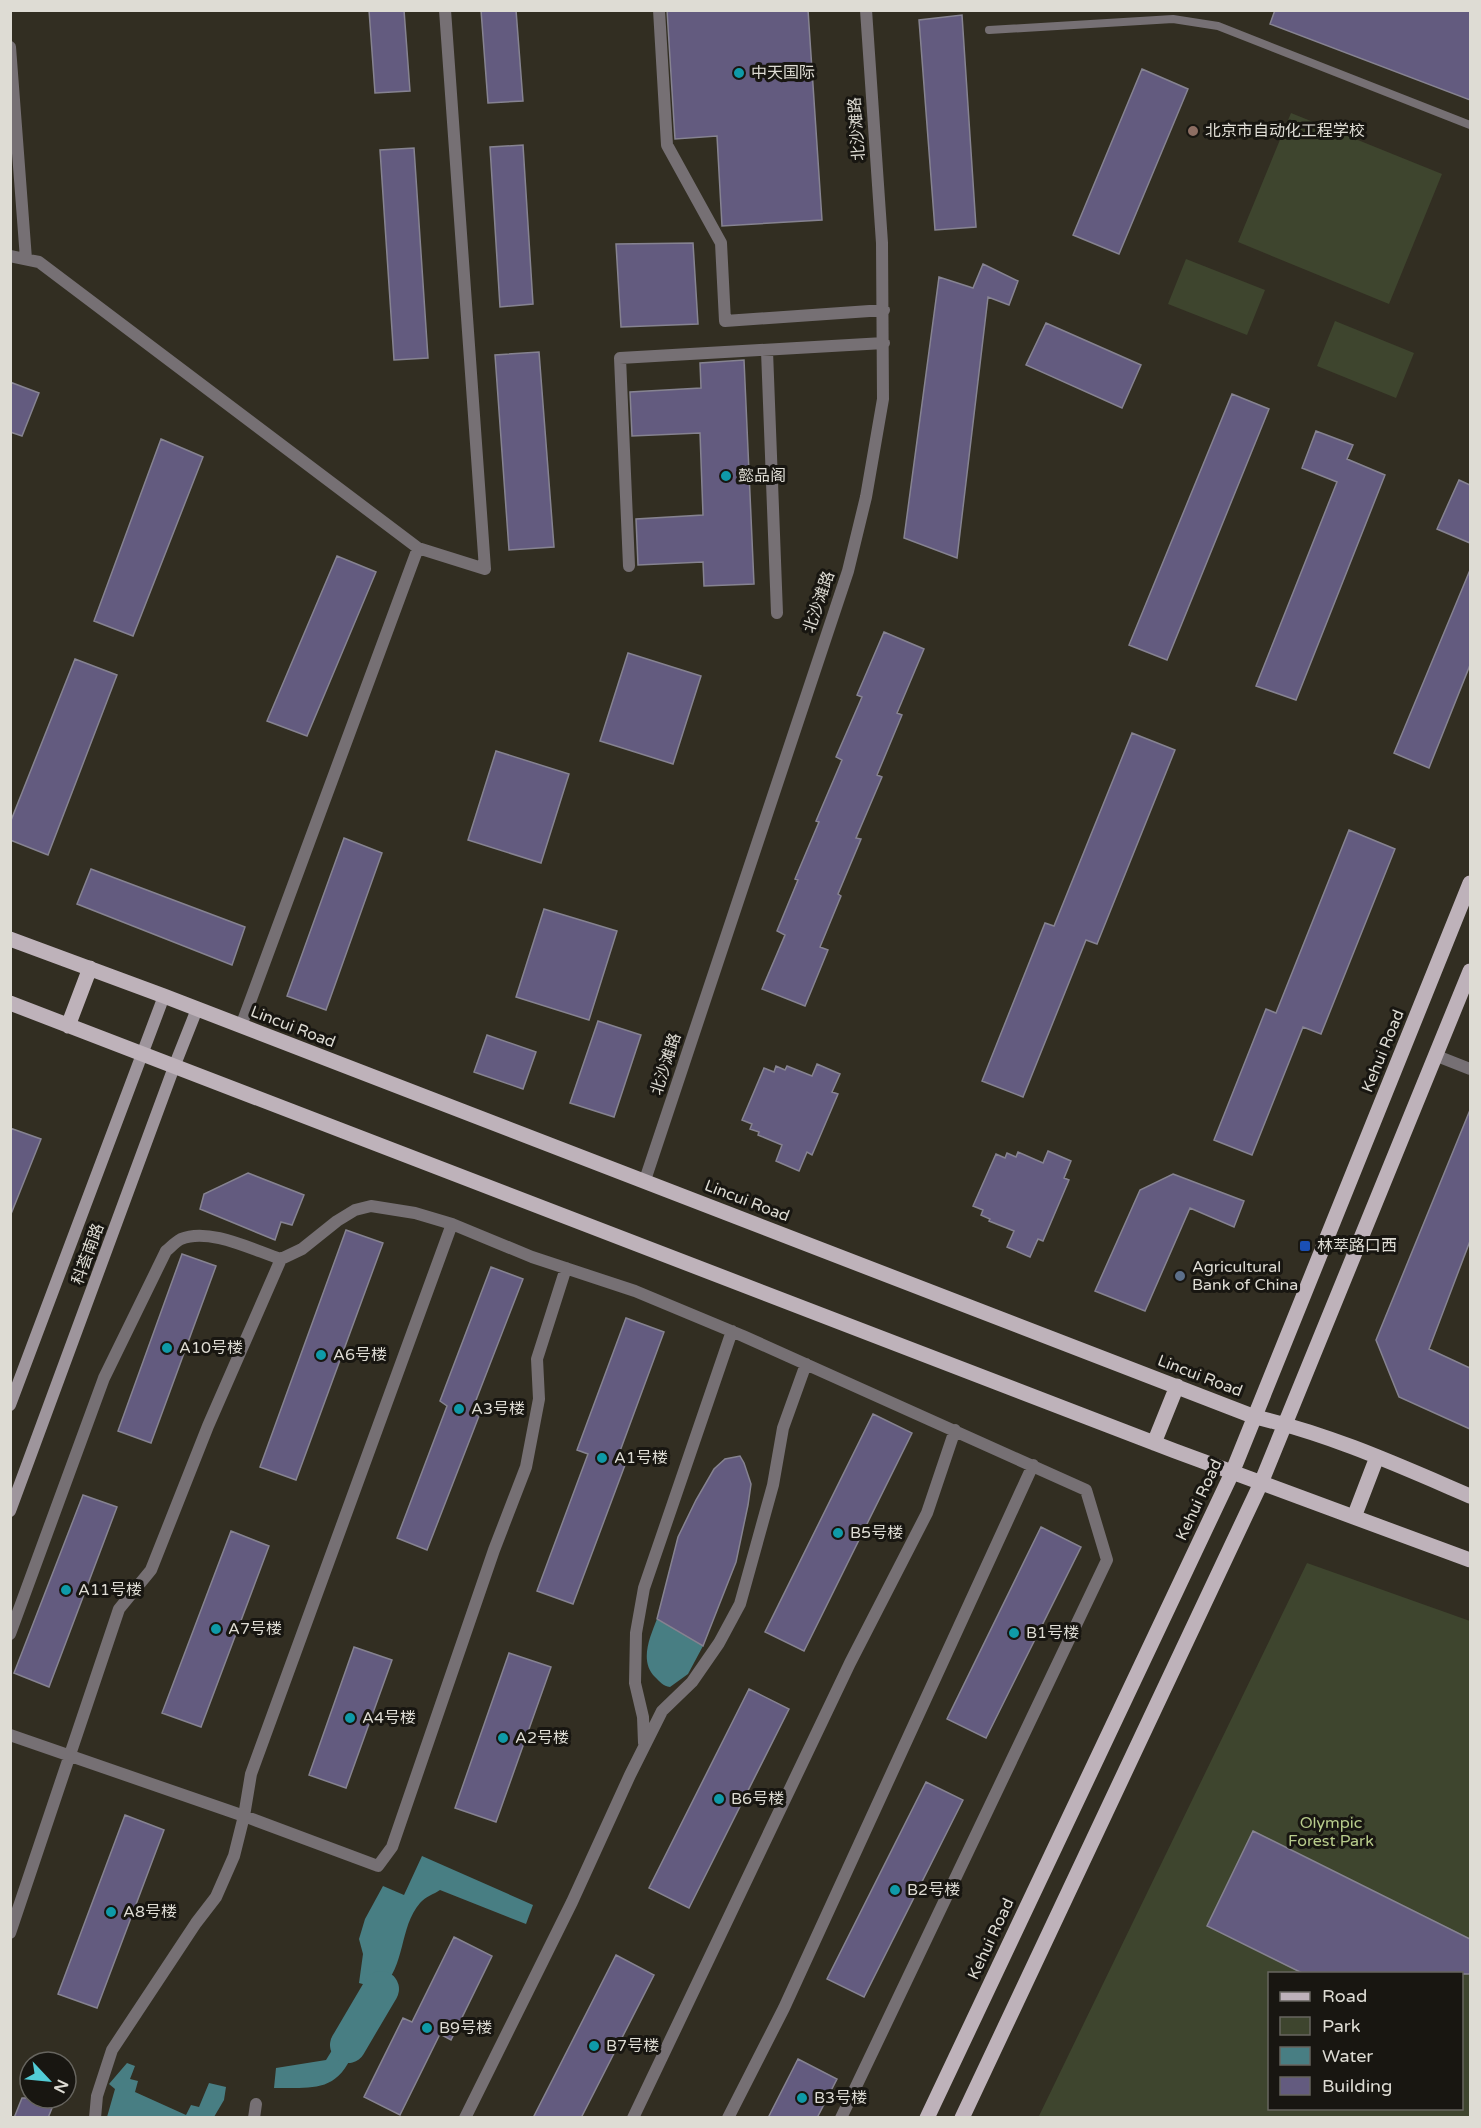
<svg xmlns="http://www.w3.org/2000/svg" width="1481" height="2128" viewBox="0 0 1481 2128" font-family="'Varela Round','Noto Sans SC',sans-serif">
<rect width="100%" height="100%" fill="#322e22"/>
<!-- green -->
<path fill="#3e452e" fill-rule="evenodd" d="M1291 113 1442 174 1389 304 1238 242Z
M1186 259 1265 290 1247 335 1168 304Z
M1335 321 1414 353 1396 398 1317 366Z
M1307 1563 1470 1621V2117L1038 2118ZM1270 1974H1462V2108H1270Z"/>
<!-- water -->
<path fill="#487e83" d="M657 1619 703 1646 688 1674 670 1687C663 1686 660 1682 655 1677 639 1661 650 1637 657 1619Z
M422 1856 533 1905 526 1924 440 1890C434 1894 425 1897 420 1903 399 1927 406 1966 381 1989L359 1983 363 1954 359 1939 365 1919 383 1886 404 1895Z
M341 2041 348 2045 353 2053C336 2094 311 2087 274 2088L276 2068 326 2060 334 2047Z
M127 2063 135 2066 130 2079 138 2081 135 2092 186 2115 191 2105 199 2107 209 2083 226 2087 224 2100 214 2117H107L115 2089 109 2084Z"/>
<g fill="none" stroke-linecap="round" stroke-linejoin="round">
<!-- river -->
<path stroke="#487e83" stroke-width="36" d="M348 2045 381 1989"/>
</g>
<!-- building -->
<path fill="#635b7f" stroke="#868391" stroke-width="1.5" d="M369 10H404L410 91 375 93Z
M481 10H516L523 101 488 103Z
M667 10H808L822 220 722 226 717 136 675 139Z
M1275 10H1470V100L1270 24Z
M962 15 976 227 935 230 919 20Z
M1142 69 1188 89 1119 254 1073 235Z
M523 145 533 304 500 307 490 147Z
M414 148 428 358 394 360 380 150Z
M693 243 698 324 621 327 616 244Z
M983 264 1018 281 1009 305 988 297 957 558 904 538 939 277 973 288Z
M1046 323 1141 365 1122 408 1026 365Z
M539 352 554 547 509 550 495 355Z
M744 360 754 584 704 586 703 562 638 565 636 519 703 515 700 433 632 436 630 392 701 388 700 363Z
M10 382 39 393 22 436 10 432Z
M1232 394 1269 409 1167 660 1129 645Z
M1316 431 1353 445 1347 459 1385 475 1296 700 1256 686 1337 482 1302 468Z
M161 439 203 457 133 636 94 621Z
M1459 480 1470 485V543L1437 529Z
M337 556 376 572 307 736 267 721Z
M1470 570V665L1429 768 1394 753Z
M884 632 924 649 897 713 902 715 877 775 882 777 856 838 861 839 838 894 841 896 820 947 828 950 805 1006 762 989 785 935 777 931 798 880 795 879 819 822 816 821 842 760 836 757 862 697 857 695Z
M628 653 701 676 673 764 600 741Z
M75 659 117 675 48 855 10 840V823Z
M1132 733 1175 750 1097 944 1086 940 1023 1097 982 1081 1045 923 1054 926Z
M496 751 569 774 541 863 468 840Z
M1349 830 1395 849 1321 1034 1303 1027 1252 1155 1214 1140 1266 1009 1276 1013Z
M344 838 382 853 326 1010 287 996Z
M91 869 245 927 232 965 77 904Z
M544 909 617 931 589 1020 516 997Z
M598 1021 641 1035 614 1117 570 1103Z
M487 1035 536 1052 523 1089 474 1072Z
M817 1064 840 1074 832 1092 838 1094 812 1155 807 1152 799 1171 776 1161 782 1145 758 1135 759 1132 750 1129 752 1124 742 1120 764 1068 774 1072 776 1066 785 1070 787 1066 812 1076Z
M1470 1110V1241L1429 1349 1470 1368V1429L1399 1397 1376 1340Z
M10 1128 41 1139 11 1214H10Z
M1048 1151 1071 1161 1064 1178 1069 1180 1043 1241 1038 1239 1030 1257 1007 1247 1014 1231 989 1221 990 1219 981 1215 983 1210 973 1206 996 1154 1005 1158 1007 1153 1016 1157 1018 1152 1043 1163Z
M248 1173 304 1195 292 1225 281 1222 275 1240 200 1209 204 1194Z
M1173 1174 1244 1201 1234 1227 1190 1208 1145 1311 1095 1291 1140 1190Z
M346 1230 383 1243 296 1480 260 1467Z
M182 1254 216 1266 151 1443 118 1431Z
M491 1267 523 1279 471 1413 479 1416 427 1550 397 1538 447 1406 440 1401Z
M626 1318 664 1332 616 1462 625 1465 573 1604 537 1591 588 1454 577 1450Z
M873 1414 912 1433 804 1651 765 1632Z
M740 1456 744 1463 751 1484 748 1505 736 1562 703 1646 657 1619 678 1537 696 1500 714 1469 725 1459Z
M83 1495 117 1507 49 1687 14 1673Z
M1041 1527 1081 1547 986 1738 947 1719Z
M231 1531 269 1546 201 1727 162 1713Z
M354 1647 392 1660 346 1788 309 1775Z
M509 1653 551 1667 496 1822 455 1808Z
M749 1689 789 1709 689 1908 649 1888Z
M926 1782 963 1800 864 1997 827 1979Z
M125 1815 164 1830 97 2008 58 1994Z
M1253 1831 1470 1939V1974H1304L1207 1926Z
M454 1937 492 1956 451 2040 440 2034 400 2115 364 2097 403 2018 412 2022Z
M616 1955 654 1975 581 2118H533Z
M798 2059 837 2079 817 2118H768Z
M22 2098H56L48 2118H14Z"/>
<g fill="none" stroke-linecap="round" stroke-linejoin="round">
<!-- lane -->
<path stroke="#767074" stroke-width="8" d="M989 30 1173 19 1218 26 1470 125"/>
<!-- street -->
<path stroke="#767074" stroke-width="12" d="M659 10 667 145 721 243 725 321 884 310
M10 47 26 259
M10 256 39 262 418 548 485 569 445 10
M767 351 777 613
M629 566 620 358 884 343
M241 1026 418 548
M1437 1056 1470 1069
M645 1180 848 571 866 497 883 399 882 243 866 10
M10 1634 104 1378 166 1251C171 1247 175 1242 181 1239 209 1227 253 1250 281 1259L302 1249 337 1221 355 1210 371 1206 415 1213 452 1224 532 1257 635 1291 743 1336 1086 1490 1107 1560 841 2118
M10 1735 244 1816 378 1866 392 1847 494 1550 526 1467 539 1399 537 1359 566 1268
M644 1743 643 1717 635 1683 636 1633 644 1588 732 1331
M10 1933 119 1609 151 1570 208 1426 281 1259
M95 2118 97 2096 112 2050 196 1923 216 1897 234 1856 244 1816 251 1774 452 1224
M254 2118 256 2104
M465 2118 572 1902 630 1775 662 1711 692 1682 719 1643 740 1604 773 1485 783 1428 806 1364
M633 2118 850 1663 927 1513 955 1430
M728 2118 784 2008 1033 1465"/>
<!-- secondary -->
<path stroke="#9e959c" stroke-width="12" d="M10 1405 164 996
M10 1511 174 1067 197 1009"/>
<!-- primary -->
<path stroke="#beb2ba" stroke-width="15" d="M10 939 164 996 1255 1417C1330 1434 1400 1466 1470 1496
M10 1003 1175 1451 1470 1560
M68 1026 90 968
M1154 1443 1177 1386
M1354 1517 1377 1457
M927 2118 1232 1473 1470 883
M962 2118 1261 1483 1470 971"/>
</g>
<!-- markers -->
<g fill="#0f9aa8" stroke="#181611" stroke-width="2">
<circle cx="739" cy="73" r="6"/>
<circle cx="726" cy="476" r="6"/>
<circle cx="167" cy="1348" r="6"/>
<circle cx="321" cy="1355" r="6"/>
<circle cx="459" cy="1409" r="6"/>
<circle cx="602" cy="1458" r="6"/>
<circle cx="838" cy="1533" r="6"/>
<circle cx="66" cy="1590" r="6"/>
<circle cx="216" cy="1629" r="6"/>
<circle cx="1014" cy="1633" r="6"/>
<circle cx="350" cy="1718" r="6"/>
<circle cx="503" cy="1738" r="6"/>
<circle cx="719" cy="1799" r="6"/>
<circle cx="895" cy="1890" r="6"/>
<circle cx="111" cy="1912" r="6"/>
<circle cx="427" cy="2028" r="6"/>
<circle cx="594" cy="2046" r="6"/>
<circle cx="802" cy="2098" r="6"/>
</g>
<circle fill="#8d6e63" stroke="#181611" stroke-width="2" cx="1193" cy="131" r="6"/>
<rect fill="#1a4fb4" stroke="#181611" stroke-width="2" x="1299" y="1240" width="12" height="12" rx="3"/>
<circle fill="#5c6f8a" stroke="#181611" stroke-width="2" cx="1180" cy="1276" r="6"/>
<g text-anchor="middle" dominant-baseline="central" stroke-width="6" stroke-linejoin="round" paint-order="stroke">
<!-- poi labels -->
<g font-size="16" fill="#dedcd4" stroke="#181611" text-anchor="start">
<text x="751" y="73">中天国际</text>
<text x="1205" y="131">北京市自动化工程学校</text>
<text x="738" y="476">懿品阁</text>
<text x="1317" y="1246">林萃路口西</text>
<text x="1192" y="1267">Agricultural<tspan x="1192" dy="18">Bank of China</tspan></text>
<text x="179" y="1348">A10号楼</text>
<text x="333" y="1355">A6号楼</text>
<text x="471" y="1409">A3号楼</text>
<text x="614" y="1458">A1号楼</text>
<text x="850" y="1533">B5号楼</text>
<text x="78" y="1590">A11号楼</text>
<text x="228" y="1629">A7号楼</text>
<text x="1026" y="1633">B1号楼</text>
<text x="362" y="1718">A4号楼</text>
<text x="515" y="1738">A2号楼</text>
<text x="731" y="1799">B6号楼</text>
<text x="907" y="1890">B2号楼</text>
<text x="123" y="1912">A8号楼</text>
<text x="439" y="2028">B9号楼</text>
<text x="606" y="2046">B7号楼</text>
<text x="814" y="2098">B3号楼</text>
</g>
<!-- street labels -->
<g font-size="16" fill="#dedcd4" stroke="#181611">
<text transform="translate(857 129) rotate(-94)">北沙滩路</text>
<text transform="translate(819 602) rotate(-71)">北沙滩路</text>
<text transform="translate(293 1027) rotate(21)">Lincui Road</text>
<text transform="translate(1383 1051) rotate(-68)">Kehui Road</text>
<text transform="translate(666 1064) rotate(-72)">北沙滩路</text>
<text transform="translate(747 1201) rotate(21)">Lincui Road</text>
<text transform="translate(88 1254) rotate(-70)">科荟南路</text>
<text transform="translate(1200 1376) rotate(21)">Lincui Road</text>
<text transform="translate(1199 1500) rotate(-65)">Kehui Road</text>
<text transform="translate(991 1939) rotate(-65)">Kehui Road</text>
</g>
<!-- park labels -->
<g font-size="16" fill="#b8cc8c" stroke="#181611">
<text x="1331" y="1823">Olympic<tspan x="1331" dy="18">Forest Park</tspan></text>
</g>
</g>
<!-- border -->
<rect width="1481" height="2128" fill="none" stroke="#dedcd4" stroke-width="24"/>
<!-- legend -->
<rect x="1268" y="1972" width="195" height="138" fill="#181611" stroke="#67655f" stroke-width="1.5"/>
<rect x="1280" y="1992" width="30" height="9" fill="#beb2ba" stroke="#67655f" stroke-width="1.5"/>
<text x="1322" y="2002" font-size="18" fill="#dedcd4">Road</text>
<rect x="1280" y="2017" width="30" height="18" fill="#3e452e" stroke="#67655f" stroke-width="1.5"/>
<text x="1322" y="2032" font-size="18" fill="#dedcd4">Park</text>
<rect x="1280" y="2047" width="30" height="18" fill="#487e83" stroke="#67655f" stroke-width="1.5"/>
<text x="1322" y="2062" font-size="18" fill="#dedcd4">Water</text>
<rect x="1280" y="2077" width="30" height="18" fill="#635b7f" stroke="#67655f" stroke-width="1.5"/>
<text x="1322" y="2092" font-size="18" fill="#dedcd4">Building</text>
<!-- north arrow -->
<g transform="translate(48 2080) rotate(116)"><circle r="28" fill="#181611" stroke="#67655f" stroke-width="1.5"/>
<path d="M0-4.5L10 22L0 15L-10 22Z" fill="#52ccd6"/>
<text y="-9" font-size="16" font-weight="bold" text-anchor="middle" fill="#dedcd4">N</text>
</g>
</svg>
